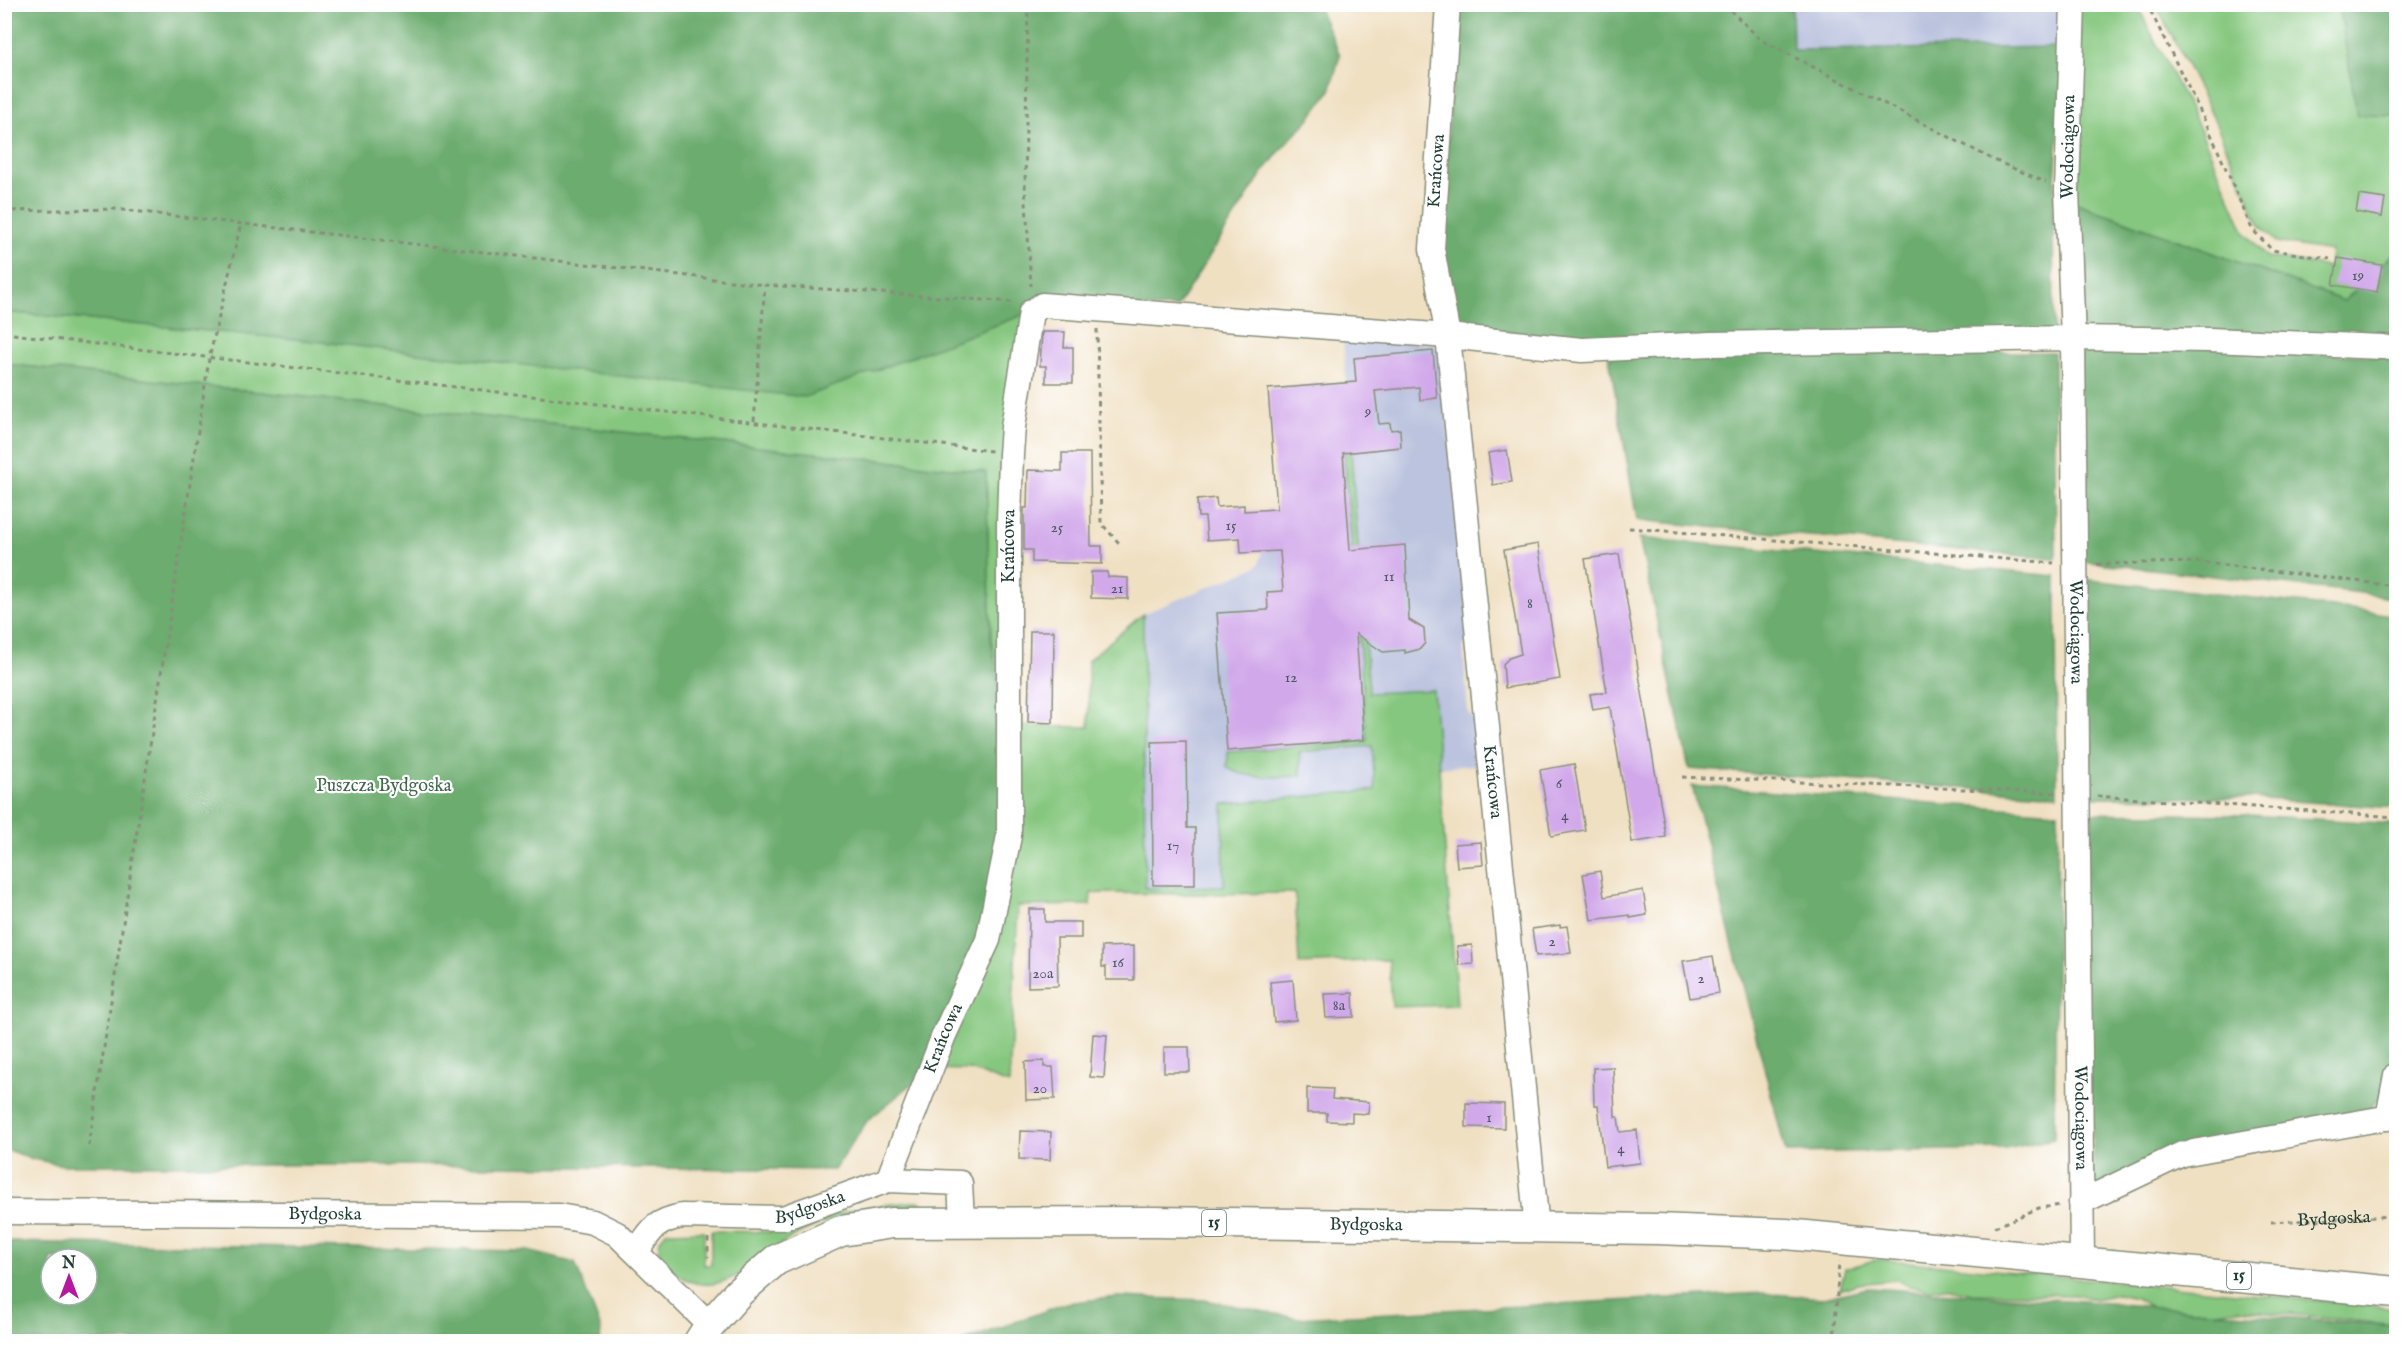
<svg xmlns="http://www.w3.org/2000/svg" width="2401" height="1346" viewBox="0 0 2401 1346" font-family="'IM FELL English',serif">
<rect width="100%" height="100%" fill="#fff"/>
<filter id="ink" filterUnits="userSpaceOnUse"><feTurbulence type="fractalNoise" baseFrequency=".0167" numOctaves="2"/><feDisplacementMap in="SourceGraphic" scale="12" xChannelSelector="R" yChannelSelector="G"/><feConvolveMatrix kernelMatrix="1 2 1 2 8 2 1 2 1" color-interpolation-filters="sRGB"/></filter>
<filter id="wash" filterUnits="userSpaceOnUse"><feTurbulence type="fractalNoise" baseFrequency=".008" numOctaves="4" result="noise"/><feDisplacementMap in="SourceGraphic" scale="24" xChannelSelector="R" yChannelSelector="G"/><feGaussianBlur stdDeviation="1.35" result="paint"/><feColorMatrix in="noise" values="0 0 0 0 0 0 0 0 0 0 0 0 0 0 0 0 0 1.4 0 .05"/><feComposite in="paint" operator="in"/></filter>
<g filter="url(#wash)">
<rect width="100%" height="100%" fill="#f0e0c2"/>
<!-- industrial -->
<path fill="#bbc3de" d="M1792 5H2064V47L1793 50Z
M1343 337 1433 344 1440 349 1472 634 1463 647 1468 712 1482 733 1485 764 1439 768 1432 690 1389 955 1299 964 1295 893 1146 894 1143 614 1254 568 1259 564 1262 551 1279 550 1270 388 1346 382Z"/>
<!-- green -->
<path fill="#86c77f" stroke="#52825a" stroke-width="1.5" d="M2081 5H2137L2200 129 2245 233 2267 257 2329 267 2331 251 2276 242 2259 224 2215 121 2156 5H2339L2357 114 2396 116V251L2344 301 2071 201Z
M4 312 304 340 1031 312 1013 427 1009 726 1089 727 1088 660 1143 614 1145 888 1224 886 1223 804 1375 790 1372 746 1299 752 1301 776C1280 777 1243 780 1227 767L1228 752 1367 741 1339 385 1346 384 1369 693 1433 690 1457 1005 1392 1007 1389 960 1299 964 1295 893 1198 894 1091 893 1090 905 1018 906 1009 1084 970 1070 930 1069 1009 753 991 638 986 472 5 364Z
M911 1202H921L923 1206C913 1209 902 1208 891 1209 873 1211 854 1214 837 1219 822 1222 807 1229 794 1236 762 1253 729 1297 689 1281 677 1276 668 1268 662 1257 656 1247 659 1240 666 1232L704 1231V1265H711V1231L788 1232 836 1213 865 1207Z
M1874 1260H1888L2396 1308V1325L2239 1309 2216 1312 2207 1321 2164 1315 2136 1298 2117 1294 2096 1299 2075 1295 1972 1293 1944 1287 1930 1290 1909 1286 1897 1280 1857 1284 1840 1290 1845 1269Z"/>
<!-- forest -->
<path fill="#6cac6e" stroke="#467451" stroke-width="1.5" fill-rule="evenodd" d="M1317 4 1340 55 1330 91 1310 118 1283 147 1261 175 1177 307 1031 312 805 397 304 340 5 312 4 5Z
M1457 5H1792L1793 50 2064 47 2053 211 2054 335 1581 342 1449 324 1440 248Z
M2339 5H2396V116L2357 115Z
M2071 201 2344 301 2396 251V340L2071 334Z
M2209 348 2396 357V599L2362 593 2073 560 2071 352Z
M2054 352 2056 559 1637 520 1609 357 1710 353Z
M5 364 986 472 991 638 1009 753 1001 887 930 1069 867 1121 834 1170 397 1165H62L33 1159 5 1149Z
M1639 538 2056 576 2057 795 1689 769Z
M2073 578 2360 610 2396 616V808L2248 798 2074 797Z
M1692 786 2058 812 2054 1139 2005 1149 1786 1153Z
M2074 813 2248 815 2396 824V1043L2382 1095 2364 1115 2095 1187Z
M5 1242 528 1251 575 1263 601 1329 600 1341H5ZM51 1259H87V1295H51Z
M1867 1288 2082 1301 2396 1326V1341H964L1066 1303 1117 1297 1205 1300 1297 1318 1761 1293 1823 1298Z"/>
<g id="blocks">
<!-- building -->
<path fill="#d1a9ea" d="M2359 195 2385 199 2382 217 2356 212Z
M2338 258 2382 265 2377 292 2333 285Z
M1042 332H1065L1064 347H1073V383H1046V366H1040Z
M1433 351 1437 398 1420 400 1419 387 1375 391 1379 424 1390 423 1391 430 1400 429 1401 447 1343 453 1350 550 1405 545 1409 620 1424 629 1425 643 1420 649 1405 653V650L1383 652 1356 634 1364 740 1227 751 1217 613 1268 610 1267 592 1283 591 1280 551 1241 553 1240 538 1207 540 1205 517H1198L1197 500 1216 498 1217 507 1244 505V511L1277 509 1268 389 1356 382 1354 358Z
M1507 450 1512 482 1493 485 1488 453Z
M1062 453H1090L1091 546H1102V564L1032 562V550H1024V508H1027L1028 470 1062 471Z
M1538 544 1560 679 1505 688 1503 664 1509 658 1521 654 1504 550Z
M1619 554 1666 837 1636 842H1632L1610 707 1593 710 1590 694 1607 692 1585 559Z
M1091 572H1107L1108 577 1128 578V599L1091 598Z
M1030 631H1054L1053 723 1028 722Z
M1186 741 1187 828H1195V885H1153L1152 742Z
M1574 764 1585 830 1551 836 1540 770Z
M1481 842 1483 865 1457 867 1455 844Z
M1600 871 1604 897 1643 890 1647 915 1630 918V915L1591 920 1583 874Z
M1029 909H1045V922H1081V938H1057L1058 986 1028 987Z
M1560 925V927L1567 926 1571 953 1536 956 1532 929Z
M1472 945 1473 964 1459 965 1457 946Z
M1134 946V980H1106V967H1102V947Z
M1713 956 1719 993 1690 998 1683 961Z
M1293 980 1296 1020 1274 1022 1270 982Z
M1353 993 1354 1017 1326 1018 1324 994Z
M1093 1034 1107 1035 1104 1078 1090 1077Z
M1164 1047H1189L1190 1072H1164Z
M1044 1061V1067H1053L1055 1099 1026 1100 1025 1062Z
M1613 1067 1615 1117H1618L1620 1132 1637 1130 1640 1163 1605 1167 1598 1105H1594L1593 1068Z
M1307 1088 1333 1089 1332 1099 1369 1102 1368 1114 1352 1113V1122L1327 1121V1113H1307Z
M1466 1103 1504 1104V1128L1466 1127Z
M1020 1131 1051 1132 1050 1160 1019 1159Z"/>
</g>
</g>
<g filter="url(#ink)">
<use href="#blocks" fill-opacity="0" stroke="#888e7b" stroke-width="1.5"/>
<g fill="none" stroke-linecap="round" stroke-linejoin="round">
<!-- minor casing -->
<g stroke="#888e7b" stroke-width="27">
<g id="minor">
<path id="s2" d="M1448 4 1432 249 1448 336 1537 1228"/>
<path id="s3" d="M2073 4 2067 191 2073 338 2082 1261"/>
<path d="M2388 1118 2396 1075"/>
<path id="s4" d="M888 1180 944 1035 988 940 1009 836V523L1011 454 1013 427 1031 312 1042 305 1448 336 1582 350 1711 344 2073 338 2210 340 2383 347 2396 349"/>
<path d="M2081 1202 2182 1154 2396 1116"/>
<path id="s5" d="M4 1212 559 1216 593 1222 617 1234 710 1325"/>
<path id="s6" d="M637 1251C651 1230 655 1221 682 1216L783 1218 888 1180 960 1183 962 1221"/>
</g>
</g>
<!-- major casing -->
<g stroke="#888e7b" stroke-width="33">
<g id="major">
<path id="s7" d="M699 1342 710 1325 739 1292 776 1260 841 1231 892 1223 1153 1222 1657 1229 1786 1234 2396 1292"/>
</g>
</g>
<!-- path -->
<g stroke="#888e7b" stroke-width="3" stroke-dasharray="4.5 4.5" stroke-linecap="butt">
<path d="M1028 4 1025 185 1031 286"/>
<path d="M1724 4 1761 40 1994 160 2046 182"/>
<path d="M2147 4 2207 125 2252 229 2272 250 2330 259"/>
<path d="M4 211 115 209 765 285 1013 302"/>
<path d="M1097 329 1101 523 1119 543"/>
<path d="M4 333 992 451"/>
<path d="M754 421 765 285"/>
<path d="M1629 528 2054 563"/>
<path d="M2097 564 2198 562 2396 586"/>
<path d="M1682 777 2057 793"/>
<path d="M2097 796 2396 817"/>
<path d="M89 1146 209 359 241 223"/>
<path id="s1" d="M2271 1222 2396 1216"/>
<path d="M1995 1227 2039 1208 2062 1205"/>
<path d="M708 1238V1257"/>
<path d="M1834 1342 1839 1261"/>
</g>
<!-- minor -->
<use href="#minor" stroke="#fff" stroke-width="24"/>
<!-- major -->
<use href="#major" stroke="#fff" stroke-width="30"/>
</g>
</g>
<g text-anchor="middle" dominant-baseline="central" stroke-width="4.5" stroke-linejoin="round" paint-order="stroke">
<!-- number labels -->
<g font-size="15" fill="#4c5862">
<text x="2358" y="275">19</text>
<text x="1368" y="411">9</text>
<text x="1231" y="525">15</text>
<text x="1057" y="527">25</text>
<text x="1389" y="576">11</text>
<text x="1117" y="588">21</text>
<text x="1530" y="603">8</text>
<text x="1291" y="677">12</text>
<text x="1559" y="783">6</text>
<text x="1565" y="815">4</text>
<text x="1173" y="845">17</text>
<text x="1552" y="941">2</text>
<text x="1118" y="962">16</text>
<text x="1043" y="973">20a</text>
<text x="1701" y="978">2</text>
<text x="1339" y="1005">8a</text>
<text x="1040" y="1088">20</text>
<text x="1489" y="1117">1</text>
<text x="1621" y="1148">4</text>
</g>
<!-- shield labels -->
<g fill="#fff" stroke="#627771" stroke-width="1.5">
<rect x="1202" y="1210" width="24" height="26" rx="4.5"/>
<rect x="2227" y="1263" width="24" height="26" rx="4.5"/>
</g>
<g font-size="16" font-weight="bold" fill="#1f3d34">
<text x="1214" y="1223">15</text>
<text x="2239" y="1276">15</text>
</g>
<!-- street labels -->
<g font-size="18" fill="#1f3d34" stroke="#fff">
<text transform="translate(2069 147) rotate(-89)">Wodociągowa</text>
<text transform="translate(1437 171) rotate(-86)">Krańcowa</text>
<text stroke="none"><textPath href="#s4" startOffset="656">Krańcowa</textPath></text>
<text stroke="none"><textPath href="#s3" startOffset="628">Wodociągowa</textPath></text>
<text stroke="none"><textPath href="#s2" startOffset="782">Krańcowa</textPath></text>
<text stroke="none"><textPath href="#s4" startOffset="152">Krańcowa</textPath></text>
<text stroke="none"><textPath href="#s3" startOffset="1114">Wodociągowa</textPath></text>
<text stroke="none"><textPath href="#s6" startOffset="189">Bydgoska</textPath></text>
<text stroke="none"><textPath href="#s5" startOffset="321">Bydgoska</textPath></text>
<text stroke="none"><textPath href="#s1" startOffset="63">Bydgoska</textPath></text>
<text stroke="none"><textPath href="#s7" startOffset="710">Bydgoska</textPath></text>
</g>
<!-- park labels -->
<g font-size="18" fill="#3e664a" stroke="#fff">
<text x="384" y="786">Puszcza Bydgoska</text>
</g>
</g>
<!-- margin -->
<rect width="2401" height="1346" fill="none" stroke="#fff" stroke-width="24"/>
<!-- north arrow -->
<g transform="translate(69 1277)"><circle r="28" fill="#ffffff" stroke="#a5b1ae" stroke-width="1.5"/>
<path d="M0-4.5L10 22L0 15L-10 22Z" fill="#b5179e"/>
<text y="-9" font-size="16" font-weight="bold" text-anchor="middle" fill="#1f3d34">N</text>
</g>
</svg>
